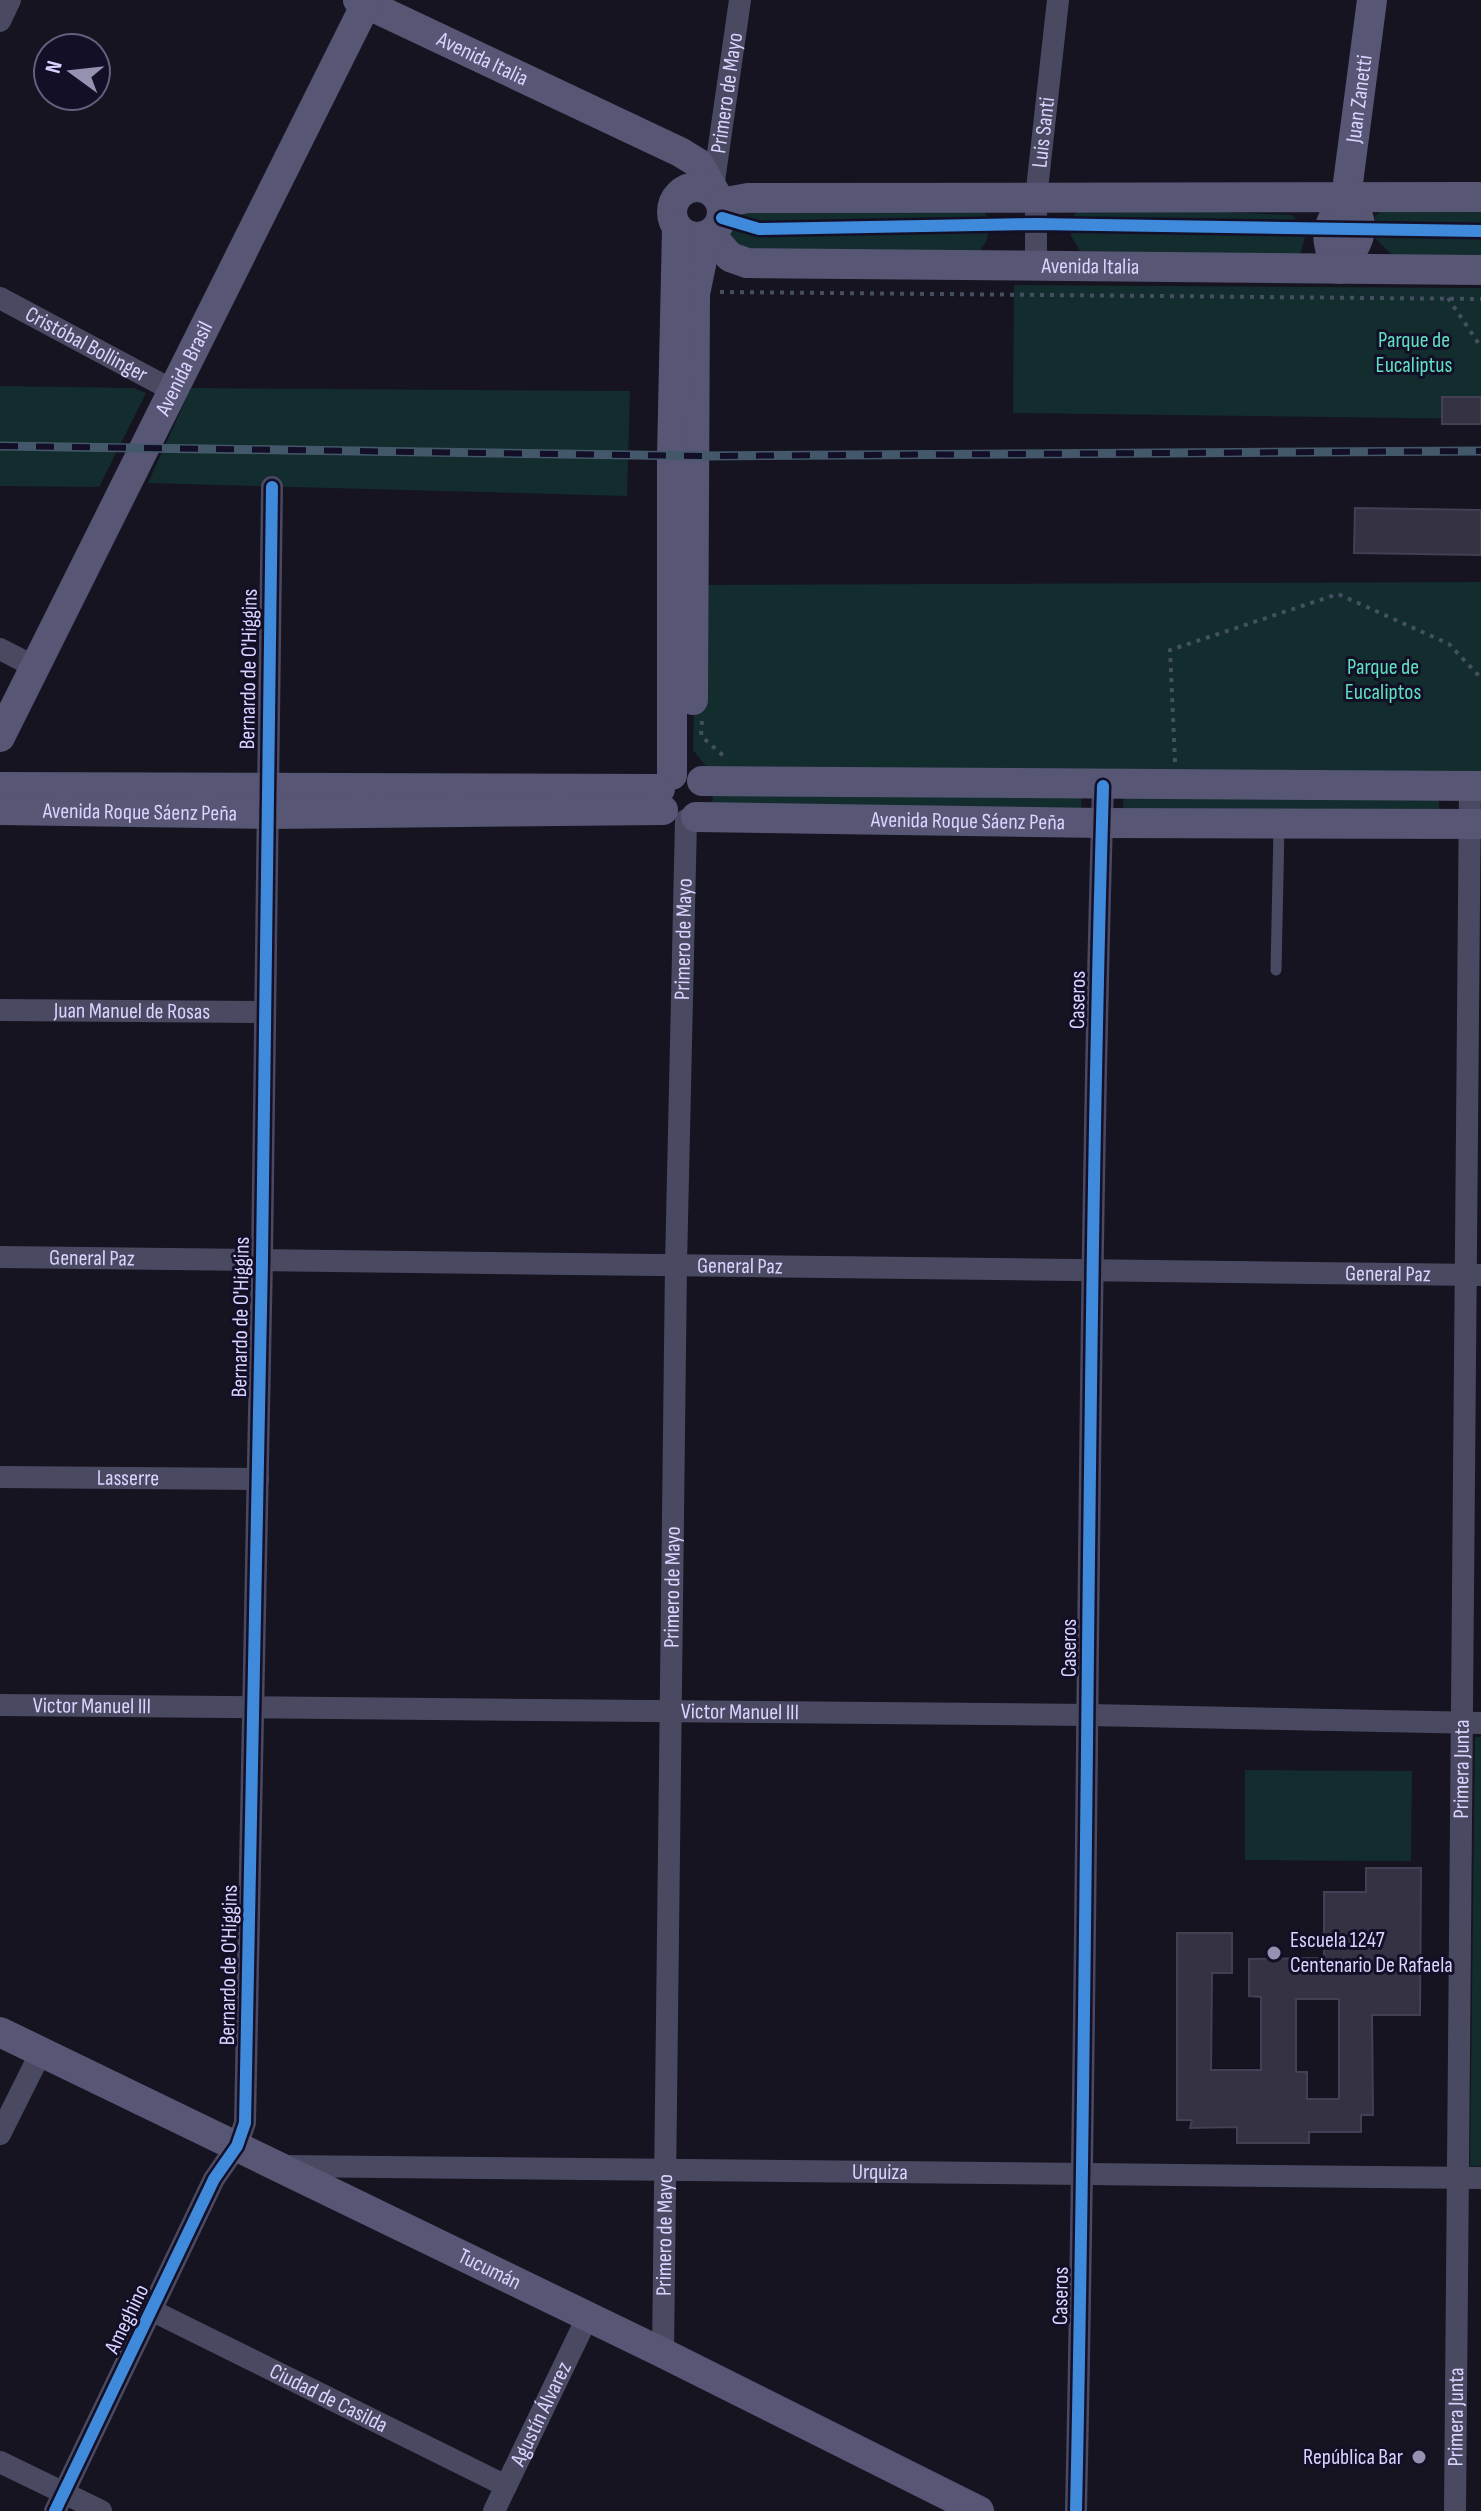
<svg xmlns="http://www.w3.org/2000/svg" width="1481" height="2511" viewBox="0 0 1481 2511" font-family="'Sofia Sans Condensed',sans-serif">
<rect width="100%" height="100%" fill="#161421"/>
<!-- green -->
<path fill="#132c2d" d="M979 204 991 223 986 242 975 257 744 254 726 244C726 227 728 218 743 207Z
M1084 206 1292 215 1307 230 1300 255 1080 251 1071 236V218Z
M1391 206 1481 208V256L1392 255 1373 236 1375 216Z
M1014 285 1481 288V419L1013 413Z
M0 386 134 388 146 393 99 487 0 486Z
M191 388 630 391 627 496 148 483Z
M1481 582V776L724 771 705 765 693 750 697 585Z
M1124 788 1439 791V810L1123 811Z
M713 789H1082L1081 808 712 812Z
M1475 1737H1481V2166H1470Z
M1245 1770 1412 1771 1411 1861 1245 1860Z"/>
<!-- building -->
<path fill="#343243" stroke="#433f54" stroke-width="2" fill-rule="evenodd" d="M1442 397H1481V424H1442Z
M1355 508 1481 510V555L1354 553Z
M1366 1868H1421L1420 2015H1372L1373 2115H1361V2132H1309V2143H1237V2127L1190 2128 1192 2120H1177V1933H1232V1973H1212L1211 2070H1261V1997L1249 1996V1959L1324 1958V1892H1366ZM1296 1999H1339V2099H1307V2072H1296Z"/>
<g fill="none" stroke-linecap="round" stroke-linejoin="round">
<!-- path -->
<path stroke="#44505f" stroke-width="4" stroke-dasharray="4 6" stroke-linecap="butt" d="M743 225 759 229 1018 225
M1055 225 1306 230
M1383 230 1481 231
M720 292 1481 299
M1448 298 1481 347
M702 721 701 736 726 758
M1175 762 1170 650 1338 594 1449 644 1481 678"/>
<!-- lane -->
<path stroke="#4a4962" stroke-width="11" d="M1276 970 1279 827"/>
<!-- street -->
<g stroke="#4a4962" stroke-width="22">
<path d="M0 21 10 0"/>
<path id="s1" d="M713 188 740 0"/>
<path id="s2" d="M1036 266V198L1058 0"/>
<path id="s3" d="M0 298 172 390"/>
<path d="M0 649 35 667"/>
<path id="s4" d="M0 1010 265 1012"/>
<path id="s5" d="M0 1257 1481 1275"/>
<path id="s6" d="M0 1477 258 1479"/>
<path id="s7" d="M0 1705 1089 1715 1481 1723"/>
<path d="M0 2134 41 2052"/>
<path id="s8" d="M282 2166 1481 2178"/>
<path id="s9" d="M153 2311 506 2486"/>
<path id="s10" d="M663 2353 676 1265 686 820"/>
<path d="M0 2462 101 2511"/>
<path d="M55 2511 214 2179 237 2146 245 2123 262 1259 272 487"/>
<path id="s11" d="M494 2511 587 2318"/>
<path d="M1076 2511C1089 1936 1086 1361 1103 786"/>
<path id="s12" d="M1455 2511 1470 786"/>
</g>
<!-- secondary -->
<g stroke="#575674" stroke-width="30">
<path id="s13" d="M358 0 680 152 698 163 717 196"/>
<circle cx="697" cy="212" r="25"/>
<path id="s14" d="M1346 198 1372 0"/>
<path d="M1346 198C1371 225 1359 243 1339 269 1322 239 1326 225 1346 198Z"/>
<path d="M721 203 748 198 1481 197"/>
<path id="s15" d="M710 234 730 257 747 263 1481 270"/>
<path d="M693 700 695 294 707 236"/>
<path id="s16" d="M0 737 368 0"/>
<path d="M672 775V456L677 228"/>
<path d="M702 781 1481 786"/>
<path d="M0 787 660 789"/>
<path id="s17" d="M0 810 269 814 663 810"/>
<path id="s18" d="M696 817 1102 823 1481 824"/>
<path id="s19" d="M0 2032 663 2353 979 2511"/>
</g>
<!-- rail casing -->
<g stroke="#43596b" stroke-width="9">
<path id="rail" d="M0 446 703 456 1481 451"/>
</g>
<!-- rail -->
<use href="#rail" stroke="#130f26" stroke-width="6" stroke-dasharray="18" stroke-linecap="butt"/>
<!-- cycleway casing -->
<g stroke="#130f26" stroke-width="17">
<path id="cycleway" d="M722 218 759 229 1036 224 1481 231
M55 2511 214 2179 237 2146 245 2123 262 1259 272 487
M1076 2511C1089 1936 1086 1361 1103 786"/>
</g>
<!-- cycleway -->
<use href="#cycleway" stroke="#408adc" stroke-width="12"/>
</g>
<!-- markers -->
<g fill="#9591b1" stroke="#130f26" stroke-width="3">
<circle cx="1274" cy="1953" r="8"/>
<circle cx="1419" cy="2457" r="8"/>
</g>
<g text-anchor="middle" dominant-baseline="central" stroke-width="6" stroke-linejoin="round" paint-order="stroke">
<!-- street labels -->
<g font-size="22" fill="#d9d4ff" stroke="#130f26">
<text stroke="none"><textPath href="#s13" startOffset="138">Avenida Italia</textPath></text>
<text stroke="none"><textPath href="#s1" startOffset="96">Primero de Mayo</textPath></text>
<text stroke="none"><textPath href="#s14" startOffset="100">Juan Zanetti</textPath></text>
<text stroke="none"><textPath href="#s2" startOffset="134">Luis Santi</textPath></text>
<text stroke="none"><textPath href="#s15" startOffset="392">Avenida Italia</textPath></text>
<text stroke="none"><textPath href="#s3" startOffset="98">Cristóbal Bollinger</textPath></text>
<text stroke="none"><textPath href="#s16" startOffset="412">Avenida Brasil</textPath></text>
<text transform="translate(249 669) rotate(-89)">Bernardo de O'Higgins</text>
<text stroke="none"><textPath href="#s17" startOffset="140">Avenida Roque Sáenz Peña</textPath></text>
<text stroke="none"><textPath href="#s18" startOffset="272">Avenida Roque Sáenz Peña</textPath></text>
<text stroke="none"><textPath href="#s10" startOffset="1414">Primero de Mayo</textPath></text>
<text transform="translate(1078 1000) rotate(-89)">Caseros</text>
<text stroke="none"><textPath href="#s4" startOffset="132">Juan Manuel de Rosas</textPath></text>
<text stroke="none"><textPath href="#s5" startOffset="92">General Paz</textPath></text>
<text stroke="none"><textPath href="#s5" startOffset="740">General Paz</textPath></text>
<text stroke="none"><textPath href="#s5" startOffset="1388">General Paz</textPath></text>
<text transform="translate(241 1317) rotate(-89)">Bernardo de O'Higgins</text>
<text stroke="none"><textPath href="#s6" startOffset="128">Lasserre</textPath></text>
<text stroke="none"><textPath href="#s10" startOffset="766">Primero de Mayo</textPath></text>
<text transform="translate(1069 1648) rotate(-90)">Caseros</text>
<text stroke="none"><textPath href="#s7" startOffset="92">Victor Manuel III</textPath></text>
<text stroke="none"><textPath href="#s7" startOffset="740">Victor Manuel III</textPath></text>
<text stroke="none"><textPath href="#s12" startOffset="742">Primera Junta</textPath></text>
<text transform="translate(229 1965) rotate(-89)">Bernardo de O'Higgins</text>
<text stroke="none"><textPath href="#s8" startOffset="598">Urquiza</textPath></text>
<text stroke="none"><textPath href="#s10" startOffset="118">Primero de Mayo</textPath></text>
<text stroke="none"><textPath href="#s19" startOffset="544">Tucumán</textPath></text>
<text transform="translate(1061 2296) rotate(-89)">Caseros</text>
<text transform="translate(127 2319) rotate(-64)">Ameghino</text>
<text stroke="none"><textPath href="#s9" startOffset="196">Ciudad de Casilda</textPath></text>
<text stroke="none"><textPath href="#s11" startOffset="108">Agustín Álvarez</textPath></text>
<text stroke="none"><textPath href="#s12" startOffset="94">Primera Junta</textPath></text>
</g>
<!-- park labels -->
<g font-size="22" fill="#5fe0c0" stroke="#130f26">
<text x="1414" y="340">Parque de<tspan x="1414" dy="25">Eucaliptus</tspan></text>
<text x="1383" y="667">Parque de<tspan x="1383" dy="25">Eucaliptos</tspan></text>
</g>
<!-- poi labels -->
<g font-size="22" fill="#d9d4ff" stroke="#130f26" text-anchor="start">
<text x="1290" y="1940">Escuela 1247<tspan x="1290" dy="25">Centenario De Rafaela</tspan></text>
<text x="1403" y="2457" text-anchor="end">República Bar</text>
</g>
</g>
<!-- north arrow -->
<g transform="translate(72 72) rotate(285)"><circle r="38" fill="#130f26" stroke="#625e7d" stroke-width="2"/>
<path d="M0-6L14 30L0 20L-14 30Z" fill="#9591b1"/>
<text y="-12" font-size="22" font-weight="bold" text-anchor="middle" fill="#d9d4ff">N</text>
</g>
</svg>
